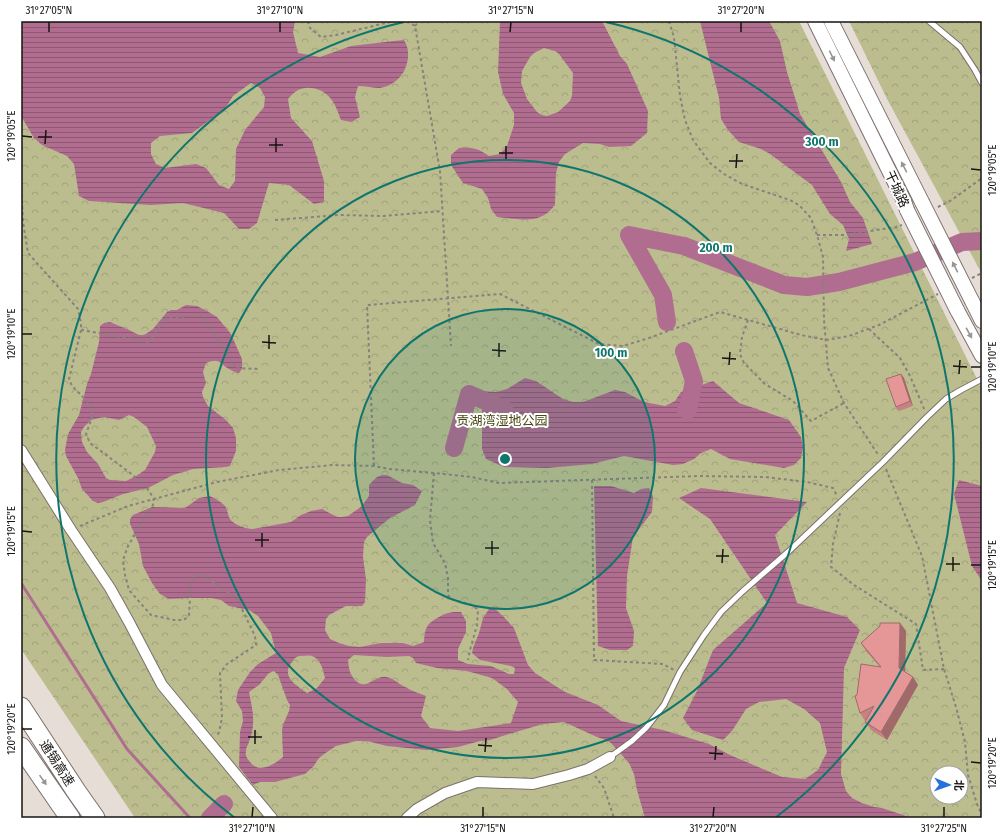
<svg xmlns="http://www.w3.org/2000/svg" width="1003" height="839" viewBox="0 0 1003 839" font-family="'Fira Sans','Noto Sans SC',sans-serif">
<defs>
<pattern id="park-crowns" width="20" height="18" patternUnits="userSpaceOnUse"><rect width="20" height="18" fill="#bbbd8e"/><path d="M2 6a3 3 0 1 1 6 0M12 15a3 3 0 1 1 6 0" fill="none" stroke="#a0a279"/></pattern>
<pattern id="water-rules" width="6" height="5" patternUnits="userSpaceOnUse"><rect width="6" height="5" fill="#b06d8f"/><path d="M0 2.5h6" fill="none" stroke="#8e5873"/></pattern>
</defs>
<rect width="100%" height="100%" fill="#e7ddd7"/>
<!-- park -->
<path fill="url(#park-crowns)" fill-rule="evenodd" d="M21 21H799L982 389V818H135L21 649ZM937 773H961V797H937Z
M849 21H982V274L887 99Z"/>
<!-- water -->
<path fill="url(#water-rules)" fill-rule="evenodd" d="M21 21H295L293 32 298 53 320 57 351 46 394 41 404 40C406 44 408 48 408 52 409 70 398 85 380 88 373 88 365 86 358 86L355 97 360 117 351 122 341 120C338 113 336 105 331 99 323 88 306 84 295 92 292 94 290 97 288 99L291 118 312 141 324 181V202L314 204 289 185 269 183 257 223 249 229H239L224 213 183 203 151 205 89 201 79 196 74 164 67 156 42 145 34 138 21 116ZM251 83 260 88 265 97 264 107 245 130 236 149 235 181 229 189 219 185 206 168 196 164 165 168 156 164 151 154V143L160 136 192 133 225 109 233 96Z
M500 21H602L620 56 627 64 648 111 647 133 631 146 609 147 600 144 583 143 565 154 559 162 556 173 555 205C551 210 546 215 540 217 529 222 509 218 497 217L491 209 488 198 482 189 463 183 451 165V155L459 148C473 147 477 148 489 156L500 154 507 146 514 125V113L503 94 498 72ZM544 48 555 51 559 54 573 73 572 96 570 101 558 112 547 116 542 115 537 112 527 99 521 83 522 71 530 57 534 53Z
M700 21H769L780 41 787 72 800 114 841 182 850 202 863 218 872 244 846 251 849 239 843 225 830 214 812 185 770 154 761 149 739 142 728 130 721 119 719 98Z
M186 305 197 306 207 311 217 317 231 334 242 359V369L239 373C236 372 232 371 229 369 220 364 220 357 206 363L203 372 206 383 202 392 203 397 208 406 226 420 233 428 236 438V451L230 466 226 467 193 469 173 475 148 488 123 494 103 502 98 503 93 501 82 489 78 478 66 456 65 450 68 434 79 415 87 384 91 374 99 342 100 326 104 323 110 322 129 330 139 335H144L153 329 167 312 171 310H177ZM129 415 134 417 147 427 156 446 155 452 145 470 136 476 126 481 110 480 106 478 98 464 87 452 82 442 81 432 84 427 91 420 104 417 119 420Z
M525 378 536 381 563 399 573 402H583L615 390 625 392 644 402 665 406 675 401 681 392 713 381 739 403 789 420 801 437 803 447 801 458 794 465 784 468 730 459 711 449 701 453 694 459 683 464 673 465 624 456 592 464 547 468 504 467 486 459 482 449V391L496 392 507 389Z
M382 475H387L402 483 413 485 422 491 415 505 390 518 367 537 364 542 363 557 366 579 365 602 362 606H346L329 615 326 619 325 630 327 634 330 639 339 643 349 646 360 647 381 643H403L413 646 424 642C425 628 426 624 439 617 448 612 451 612 461 612L466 621V632L458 649V660L468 664 491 666 509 674H514L515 668 511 666 480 660 472 653 473 648 479 633 483 618 489 609H495L503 616 514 628 528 665 535 673 565 692 598 705 621 721 663 730 709 744 730 755 782 777 805 779 818 770 827 752 820 723 804 709 786 699 759 702 746 709 732 731 723 740 692 730 683 718 697 691 713 650 767 603 710 519 679 498 701 488 807 502 775 535 797 603 847 617 860 630 844 668 841 774 846 791 852 798 862 803 874 807 882 808 912 818H645L637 790 634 774 629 763 611 743 606 740 597 737 564 722 543 724 509 734 490 740 480 741 458 747 426 750 387 746 367 741H356L336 746 327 752 319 758 313 767 305 774 275 782H260L253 785 239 767 240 732 243 721 242 711 236 701 238 690 250 672 258 664 276 653 271 633 258 616 249 610 229 606 221 600 211 598H190L169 599 160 594 152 583 143 566 139 544 130 524V519L133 515 152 507 185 508 199 498 210 496C215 499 220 501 224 505 228 509 227 514 230 519 234 525 246 529 253 529L291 522 301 515 311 511 322 509 337 517H342L348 516 362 506 369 496V485L377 477ZM354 655 387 657 409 656 413 658 416 663 437 668 467 671 492 678 507 689 518 702 511 723 458 731 430 728 421 716 426 696C419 693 412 691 405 687 399 684 393 678 386 677 375 675 366 692 355 680 349 673 349 668 348 660ZM299 656C303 656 308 655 312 656 321 659 323 670 325 678L317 688 307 693C298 686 282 678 290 665 293 660 294 658 299 656ZM274 671 278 675 287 700 290 705 289 711 283 725 282 730 283 757C273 765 260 774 250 762 247 758 245 756 246 751 246 747 248 745 249 742 251 737 253 729 253 724 254 713 251 703 249 692L259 685 269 673Z
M959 480 982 486V581L972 566 954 494Z
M594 486H611L634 493 641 489 649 488 653 496 652 512 633 537 627 576 626 608 634 631 633 646 627 650H610L598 646Z"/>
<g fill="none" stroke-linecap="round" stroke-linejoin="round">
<!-- stream -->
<path stroke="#b06d8f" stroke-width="3" d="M21 583 127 749 190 818"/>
<!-- river -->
<path stroke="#b06d8f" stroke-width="18" d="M667 322 663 295 629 235 684 246 784 285 807 287 839 282 915 262 962 242 982 241
M684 351 694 381 688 410H686
M454 448 469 394 504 409
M210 818 224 804"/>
<!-- lane casing -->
<g stroke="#7b716d" stroke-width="7">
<path id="lane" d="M929 21 960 47 975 70 982 83
M610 757 632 741 646 728 664 705 680 672 704 635 721 612 743 591 788 552 883 462 927 417 946 399 961 390 982 379"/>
</g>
<!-- street casing -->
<g stroke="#7b716d" stroke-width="12">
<path id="street" d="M21 450 71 530 110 588 129 622 162 685 272 818
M407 818 417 809 445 793 477 782 533 784 569 775 588 769 610 757"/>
</g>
<!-- secondary casing -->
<g stroke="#7b716d" stroke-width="16">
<path id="secondary" d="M815 21 904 201 907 210
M831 21 922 202
M972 301 982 321
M957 310 982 356"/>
</g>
<!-- highway casing -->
<g stroke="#7b716d" stroke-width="21">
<path id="highway" d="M21 707 76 791 95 818
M21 747 70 818"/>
</g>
<!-- path -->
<path stroke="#88817d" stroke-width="2" stroke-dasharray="3 3" stroke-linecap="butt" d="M308 21 310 28 321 37 336 35 394 21
M407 21 415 26 440 171 451 346
M669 21 674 37 680 96 685 120 693 140 710 163 724 174 742 184 790 200 799 205 811 218 817 235 823 257 824 320 828 368 844 403 879 456
M415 26 419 21
M21 182 23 222 28 253 78 309 81 323V330L69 379 72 386 92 406 93 415 86 434 90 443 129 472 146 486 154 499 153 505 128 546 123 560 125 575 129 590 151 615 174 620H184L189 615 191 582 195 576 202 575 237 599 255 636 256 645 227 664 220 673 222 718 219 732 217 737
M938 207 950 201 982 178
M275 220 339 215 384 216 442 211
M817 235H845L896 227 902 225
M972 278 982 273
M748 320 742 337 740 354 744 363 765 384 793 401 811 421 844 403
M869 329 900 358 910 376 925 411
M81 330 149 342 166 318 202 315 236 368 260 369
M374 466 367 305 500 294 599 344 623 346 649 338 720 312 801 335 826 340 849 336 879 325 938 294
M886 469 922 556 944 669 956 707 965 742 968 775 977 804 982 815
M434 473 430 520 433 543 445 563 448 578V595L451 599 472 605 478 610 477 625 470 650 468 660
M592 480 594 660 663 664 674 670
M840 513 833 544 831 567 854 585 916 624 923 670 944 669
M80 526 128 506 217 482 279 470 333 465 374 466 389 469 434 473 472 477 499 483 699 476 765 477 807 482 833 488 837 496
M595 776 604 788 614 818"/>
<!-- lane -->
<use href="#lane" stroke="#fff" stroke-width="5"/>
<!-- street -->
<use href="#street" stroke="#fff" stroke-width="10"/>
<!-- secondary -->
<use href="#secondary" stroke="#fff" stroke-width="14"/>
<!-- highway -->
<use href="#highway" stroke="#fff" stroke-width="19"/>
<!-- secondary-bridge casing -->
<g stroke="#7b716d" stroke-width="16" stroke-linecap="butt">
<path id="secondary-bridge" d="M922 202 972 301
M907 210 957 310"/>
</g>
<!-- secondary-bridge -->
<use href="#secondary-bridge" stroke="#fff" stroke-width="14"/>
</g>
<!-- wall -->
<path fill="#c58283" d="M901 374 904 378 913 406 899 411 896 407Z
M900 623 906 631 905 672 913 677 918 685 887 740 871 730 860 713 857 695 880 667 866 651 861 643Z"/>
<!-- shaded-wall -->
<path fill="#a06a6a" d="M901 374 904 378 913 406 910 401Z
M900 623 906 631 905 676 899 668Z
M913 677 918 685 887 740 881 732Z"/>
<!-- building -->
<path fill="#e59798" stroke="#a06a6a" d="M901 374 910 401 896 407 886 379Z
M880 623H900L899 668 913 677 881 732 865 722 874 706 860 713 855 696 857 695 861 664 881 667 861 643 880 626Z"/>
<!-- one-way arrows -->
<defs><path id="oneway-solid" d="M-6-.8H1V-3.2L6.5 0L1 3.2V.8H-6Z"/></defs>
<g fill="#979594">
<use href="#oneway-solid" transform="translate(832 56) rotate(64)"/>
<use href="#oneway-solid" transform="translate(904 167) rotate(-117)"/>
<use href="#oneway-solid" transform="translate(955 267) rotate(-117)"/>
<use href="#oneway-solid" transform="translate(969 333) rotate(61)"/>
<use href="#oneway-solid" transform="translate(43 780) rotate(55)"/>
</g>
<!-- ticks -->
<path fill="none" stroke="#171412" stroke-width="1.5" d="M49 32V22M280 32V22M510 32 511 22M741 32V22M22 136 32 137M38 137H52M45 144 46 130M269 145H283M276 152V138M499 153H513M506 160V146M729 161H743M736 168 737 154M971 169 981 170M22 334H32M262 342 276 343M269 349V335M492 350 506 351M499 357V343M722 358 736 359M729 365 730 352M953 366 967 367M971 367H981M959 374 960 360M22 531 32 532M255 540H269M262 547V533M485 548H499M492 555V541M716 556H729M722 563 723 549M946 564H960M971 565H981M953 571V557M22 729H32M248 737H262M255 744V730M478 745 492 746M485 752 486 738M709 753 723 754M715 760 716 746M971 762 981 763M252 817 253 807M483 817V807M713 817 714 807M944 817V807"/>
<!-- distance rings -->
<circle cx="505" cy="459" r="150" fill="#0f766e" fill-opacity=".12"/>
<g fill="none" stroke="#0f766e" stroke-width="2">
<circle cx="505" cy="459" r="150"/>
<circle cx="505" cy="459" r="299"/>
<path d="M235 818A449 449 0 0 1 404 22M606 22A449 449 0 0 1 775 818"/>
</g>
<g text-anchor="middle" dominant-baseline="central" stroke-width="4" stroke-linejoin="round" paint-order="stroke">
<!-- street labels -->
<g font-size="13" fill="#171412" stroke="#fff">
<text transform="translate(897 189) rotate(65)">干城路</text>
<text transform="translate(57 763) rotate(57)">通锡高速</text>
</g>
<!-- park labels -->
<g font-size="13" fill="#494911" stroke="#fff">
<text x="502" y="420">贡湖湾湿地公园</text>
</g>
</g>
<circle cx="505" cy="459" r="6" fill="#0f766e" stroke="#fff" stroke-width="2"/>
<g font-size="12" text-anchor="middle" font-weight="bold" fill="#0f766e" stroke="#fff" stroke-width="4" stroke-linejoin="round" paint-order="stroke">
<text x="822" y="146">300 m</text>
<text x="716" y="252">200 m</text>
<text x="611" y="357">100 m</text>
</g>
<!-- border -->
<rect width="1003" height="839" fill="none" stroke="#ffffff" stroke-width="44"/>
<!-- north arrow -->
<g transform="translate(949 785) rotate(92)"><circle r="19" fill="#ffffff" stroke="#a2a1a0"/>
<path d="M0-3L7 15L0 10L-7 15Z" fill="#2771dd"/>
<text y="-6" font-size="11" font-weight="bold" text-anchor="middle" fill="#171412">北</text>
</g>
<rect x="22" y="22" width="959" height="795" fill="none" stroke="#171412" stroke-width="1.5"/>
<g font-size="10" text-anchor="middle" fill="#171412">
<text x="49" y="14">31°27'05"N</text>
<text x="280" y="14">31°27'10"N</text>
<text x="511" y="14">31°27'15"N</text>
<text x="741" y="14">31°27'20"N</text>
<text transform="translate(11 136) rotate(-90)" y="4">120°19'05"E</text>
<text transform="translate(992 170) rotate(-90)" y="4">120°19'05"E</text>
<text transform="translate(11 334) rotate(-90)" y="4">120°19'10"E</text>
<text transform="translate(992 367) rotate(-90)" y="4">120°19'10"E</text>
<text transform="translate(11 531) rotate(-90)" y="4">120°19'15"E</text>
<text transform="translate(992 565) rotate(-90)" y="4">120°19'15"E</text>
<text transform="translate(11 729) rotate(-90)" y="4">120°19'20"E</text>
<text transform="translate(992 763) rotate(-90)" y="4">120°19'20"E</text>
<text x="252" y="832">31°27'10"N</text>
<text x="483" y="832">31°27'15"N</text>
<text x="713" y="832">31°27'20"N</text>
<text x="944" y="832">31°27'25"N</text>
</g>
</svg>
